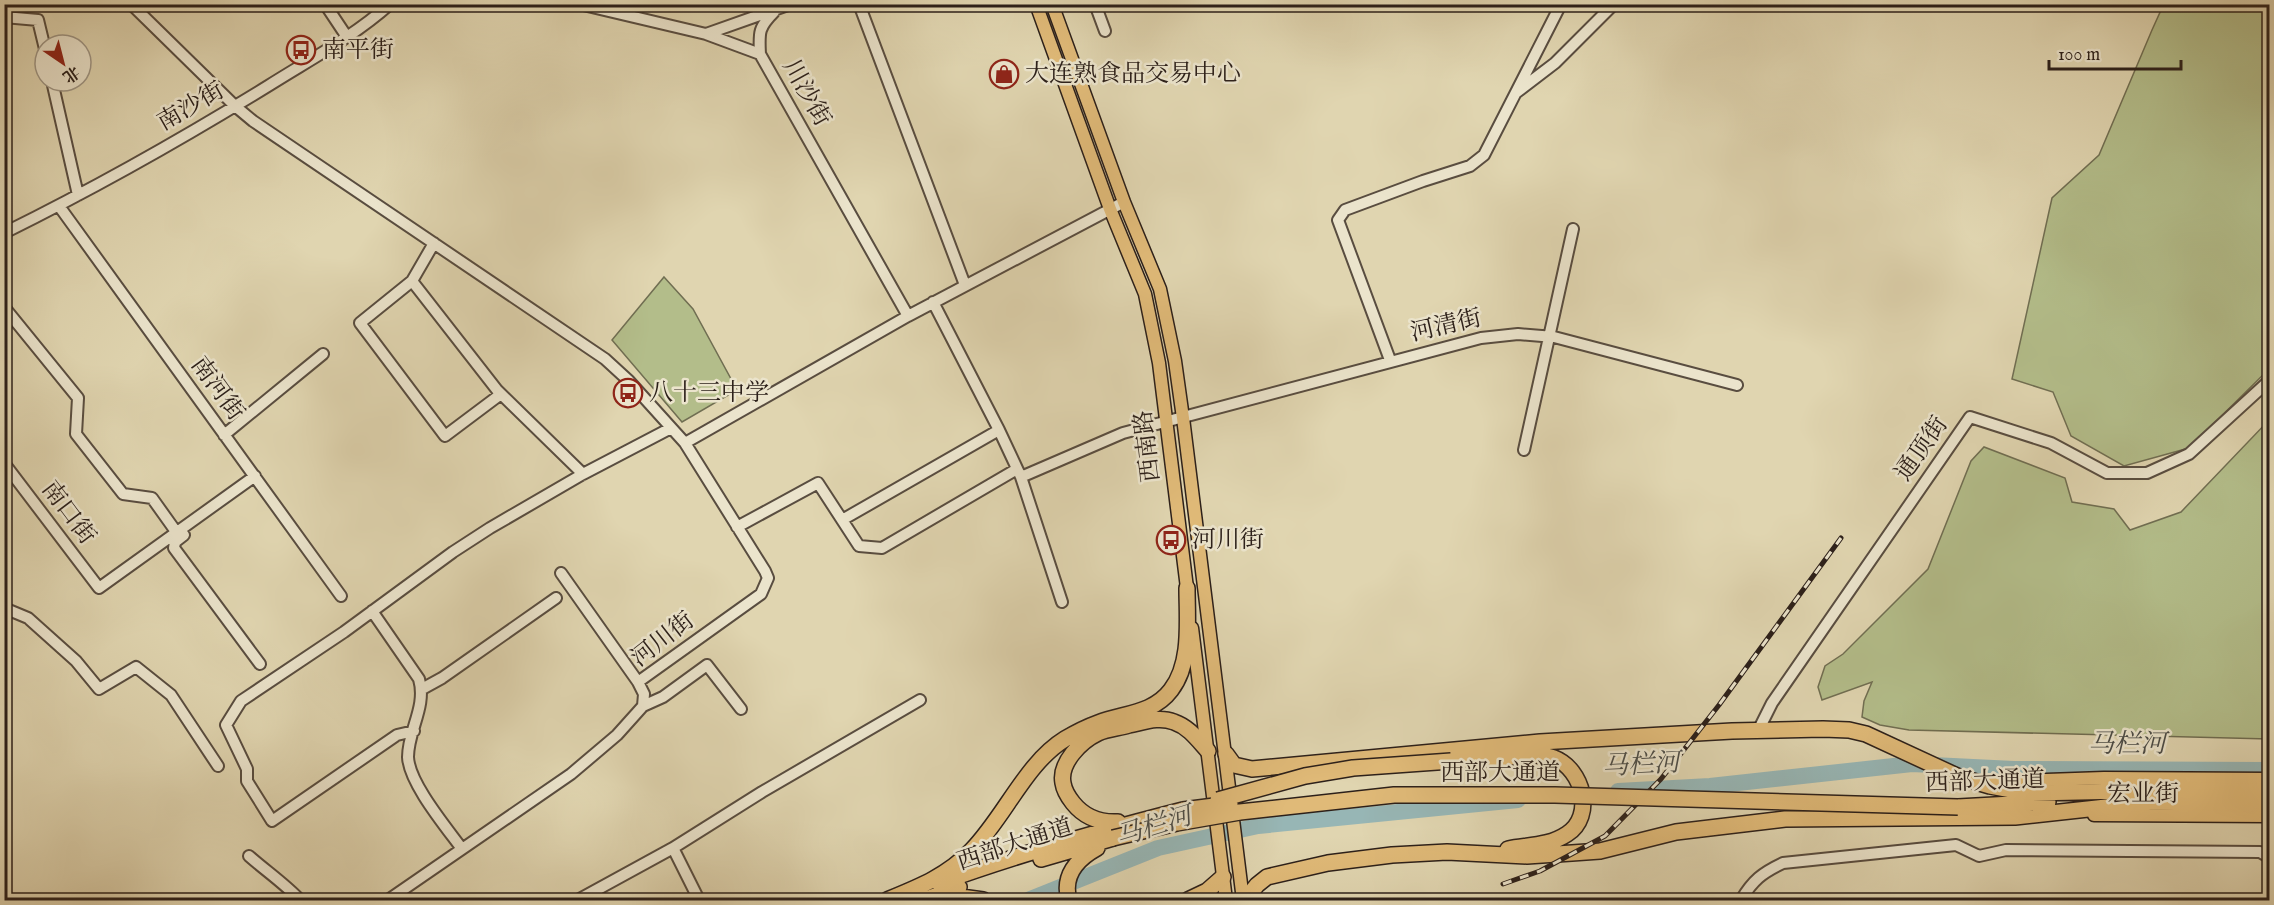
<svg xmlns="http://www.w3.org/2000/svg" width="2274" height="905" viewBox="0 0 2274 905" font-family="'IM FELL English','Noto Serif SC',serif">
<rect width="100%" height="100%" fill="#e0d5b0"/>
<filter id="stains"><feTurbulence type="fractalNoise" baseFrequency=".00333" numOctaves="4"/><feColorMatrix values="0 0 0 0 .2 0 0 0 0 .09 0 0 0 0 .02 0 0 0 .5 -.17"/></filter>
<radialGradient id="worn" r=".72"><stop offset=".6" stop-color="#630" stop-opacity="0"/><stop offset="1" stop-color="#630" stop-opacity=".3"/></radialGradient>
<!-- green -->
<path fill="#b3bd8a" stroke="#706e52" stroke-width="1.5" d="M2165 4 2269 5V369L2189 448 2124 466 2071 436 2053 392 2012 379 2052 198 2099 155 2152 30 2162 8Z
M664 277 693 309 737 390 682 422 612 340Z
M2269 420V739L1909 730 1880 725 1862 717 1864 701 1872 682 1822 700 1818 687 1825 666 1843 654 1928 569 1971 461 1984 447 2065 478 2072 502 2114 509 2130 530 2181 512Z"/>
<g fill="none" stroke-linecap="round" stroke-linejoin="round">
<!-- river -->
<path stroke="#97b6b5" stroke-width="16" d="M1618 791 1710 786 1912 764 2014 769 2270 770
M1028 900 1158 848 1258 826 1518 800"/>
<!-- minor casing -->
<g stroke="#594d40" stroke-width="14">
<path id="minor" d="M131 4 235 106 253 121 605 359 629 381 685 443 765 571 768 578 761 594 638 682
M325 4 347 37
M579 4 706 34 760 54 908 316
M859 4 965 285
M1095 4 1105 31
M4 17 38 20 45 49
M706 34 791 4
M760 54C759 33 758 28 774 12
M52 81 78 195
M1517 92 1555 63 1614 4
M59 206 341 596
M4 233C95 188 182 139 268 86 309 60 353 37 390 4
M434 243 412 281 360 323 445 436 501 394
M412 281 497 390 583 474
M933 302 999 430 1021 477 1062 602
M4 307 78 398 76 434 123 494 152 498 177 533
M1390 360 1338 220 1345 210 1423 181 1470 166 1484 155 1561 4
M224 435 323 354
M685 443 908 316 1124 202
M1524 450 1573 229
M4 463 99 588 255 476
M1021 477 1123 433 1481 338 1518 334 1554 337 1737 385
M842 520 999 430
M737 527 818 483 859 546 882 548 1017 469
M184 535 175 542 174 548 260 664
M4 608 28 618 76 661 99 689 136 667 171 695 218 766
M372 611 419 679C427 707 408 730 408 757 409 783 446 827 462 849
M422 689 442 678 556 598
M643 706 663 697 707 665 741 709
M414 731 397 735 272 821 247 781V769L226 725 241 701 344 632 453 552 490 528 583 474 671 428
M1758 731 1772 703 1970 417 2051 443 2107 473H2147L2189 454 2270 380
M249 856C266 871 285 884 300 900
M388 900 571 774 617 735 643 706 644 694 638 682 561 573
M578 900 673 848
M699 900 673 848 762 792 920 700
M1741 900C1753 880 1762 873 1783 863L1956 845 1979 856 2006 850 2260 852 2270 858"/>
</g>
<!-- major casing -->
<g stroke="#2c201a" stroke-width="15">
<path id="major" d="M1036 4 1110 209 1145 294 1159 363 1188 596
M1052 4 1124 202 1160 289 1175 361 1183 418 1243 900
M1192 628 1226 900
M1992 782 2104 778 2270 779
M2094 815 2270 816"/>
</g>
<!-- highway casing -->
<g stroke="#2c201a" stroke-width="18">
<path id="highway" d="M1226 754 1234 765 1252 769 1540 742 1732 731 1823 729 1849 730 1866 734 1959 777 1990 786 2028 793 2173 790 2270 791
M1451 761 1540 755C1544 756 1550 756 1554 758 1583 769 1595 816 1567 834 1549 846 1529 845 1508 849
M2144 802 2270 804
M1958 807 2048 802
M1118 822C1100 823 1085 818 1073 803 1069 798 1064 790 1063 783 1059 763 1081 741 1098 733 1107 729 1119 728 1129 725 1144 722 1159 716 1174 722 1189 727 1198 740 1208 751
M1041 859 1113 838
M939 883C1019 854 1100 831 1183 810
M887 900C919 887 947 876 972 850 1005 816 1026 763 1065 739 1075 733 1087 727 1098 723 1124 713 1153 714 1171 690 1192 663 1187 620 1187 588
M924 900 959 887
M941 900 961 897 983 900
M1069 900C1062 876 1077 859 1097 848
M1188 900 1207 891 1223 877
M1245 900 1257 885 1267 877 1328 863 1392 855 1447 852 1527 856 1572 853 1600 851 1676 832 1785 819 2015 817 2152 802"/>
</g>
<!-- minor -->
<use href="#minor" stroke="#ebe4cc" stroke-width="10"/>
<!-- major -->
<use href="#major" stroke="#e0ba78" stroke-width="12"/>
<!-- highway -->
<use href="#highway" stroke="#e0ba78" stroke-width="15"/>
<!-- rail casing -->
<g stroke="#2c201a" stroke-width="5">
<path id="rail" d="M1503 884 1540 871 1605 836 1661 779 1719 705 1841 538"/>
</g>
<!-- rail -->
<use href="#rail" stroke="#ebe4cc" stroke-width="3" stroke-dasharray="9" stroke-linecap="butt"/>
<!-- highway-bridge casing -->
<g stroke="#2c201a" stroke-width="18" stroke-linecap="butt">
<path id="highway-bridge" d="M1218 800 1305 776 1353 768 1451 761
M1183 810 1230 804
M1113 838 1177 823 1240 812 1394 795H1555L1958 807"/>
</g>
<!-- highway-bridge -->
<use href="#highway-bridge" stroke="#e0ba78" stroke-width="15"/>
</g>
<!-- icons -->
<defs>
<g id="bus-ring" transform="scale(1.5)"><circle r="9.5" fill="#ebe4cc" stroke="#8f2418" stroke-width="1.5"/><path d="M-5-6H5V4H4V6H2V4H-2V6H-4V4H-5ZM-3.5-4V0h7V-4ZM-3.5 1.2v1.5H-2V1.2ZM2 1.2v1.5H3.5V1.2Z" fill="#8f2418"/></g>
<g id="shop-ring" transform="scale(1.5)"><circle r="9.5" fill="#ebe4cc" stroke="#8f2418" stroke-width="1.5"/><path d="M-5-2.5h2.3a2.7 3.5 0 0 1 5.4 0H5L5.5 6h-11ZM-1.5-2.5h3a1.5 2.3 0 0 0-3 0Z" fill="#8f2418"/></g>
</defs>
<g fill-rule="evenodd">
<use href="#bus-ring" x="301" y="50"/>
<use href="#shop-ring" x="1004" y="74"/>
<use href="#bus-ring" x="628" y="393"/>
<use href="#bus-ring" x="1171" y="540"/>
</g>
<g text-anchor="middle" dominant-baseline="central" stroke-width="5" stroke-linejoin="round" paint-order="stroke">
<!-- poi labels -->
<g font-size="24" fill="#2c201a" stroke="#ebe4cc" text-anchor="start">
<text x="322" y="50">南平街</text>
<text x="1025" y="74">大连熟食品交易中心</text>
<text x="649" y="393">八十三中学</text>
<text x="1192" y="540">河川街</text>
</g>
<!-- street labels -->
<g font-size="24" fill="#2c201a" stroke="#ebe4cc">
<text transform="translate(806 93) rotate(61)">川沙街</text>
<text transform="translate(191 107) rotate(-30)">南沙街</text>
<text transform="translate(1446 326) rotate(-13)">河清街</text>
<text transform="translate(217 389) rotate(54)">南河街</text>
<text transform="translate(1148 446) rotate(-97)">西南路</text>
<text transform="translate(1922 449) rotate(-55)">通顶街</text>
<text transform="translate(68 513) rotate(53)">南口街</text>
<text transform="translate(663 640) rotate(-38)">河川街</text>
<text x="1500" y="773">西部大通道</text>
<text transform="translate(1985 782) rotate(-2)">西部大通道</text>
<text x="2143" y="794">宏业街</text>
<text transform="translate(1015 845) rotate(-18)">西部大通道</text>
</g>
<!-- water labels -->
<g font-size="26" font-style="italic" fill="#4c4d48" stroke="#ebe4cc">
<text x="2127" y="744">马栏河</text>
<text transform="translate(1641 765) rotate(-3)">马栏河</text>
<text transform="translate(1154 827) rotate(-17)">马栏河</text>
</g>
</g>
<!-- margin -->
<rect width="2274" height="905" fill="none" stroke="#e0d5b0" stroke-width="24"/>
<rect x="6" y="6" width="2262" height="893" fill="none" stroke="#2c201a" stroke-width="3"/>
<rect x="12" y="12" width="2250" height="881" fill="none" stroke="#2c201a" stroke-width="1.5"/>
<!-- north arrow -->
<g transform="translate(63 63) rotate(145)"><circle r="28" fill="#ebe4cc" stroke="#9f9685" stroke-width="1.5"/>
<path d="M0-4.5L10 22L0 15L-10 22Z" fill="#8f2418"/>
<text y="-9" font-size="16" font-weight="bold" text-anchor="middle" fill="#2c201a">北</text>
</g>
<!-- scale -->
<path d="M2049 60v9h132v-9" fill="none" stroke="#2c201a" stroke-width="3"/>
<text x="2058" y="60" font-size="18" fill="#2c201a" stroke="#ebe4cc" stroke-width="4.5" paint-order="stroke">100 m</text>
<rect width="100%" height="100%" filter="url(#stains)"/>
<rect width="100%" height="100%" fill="url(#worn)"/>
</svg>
